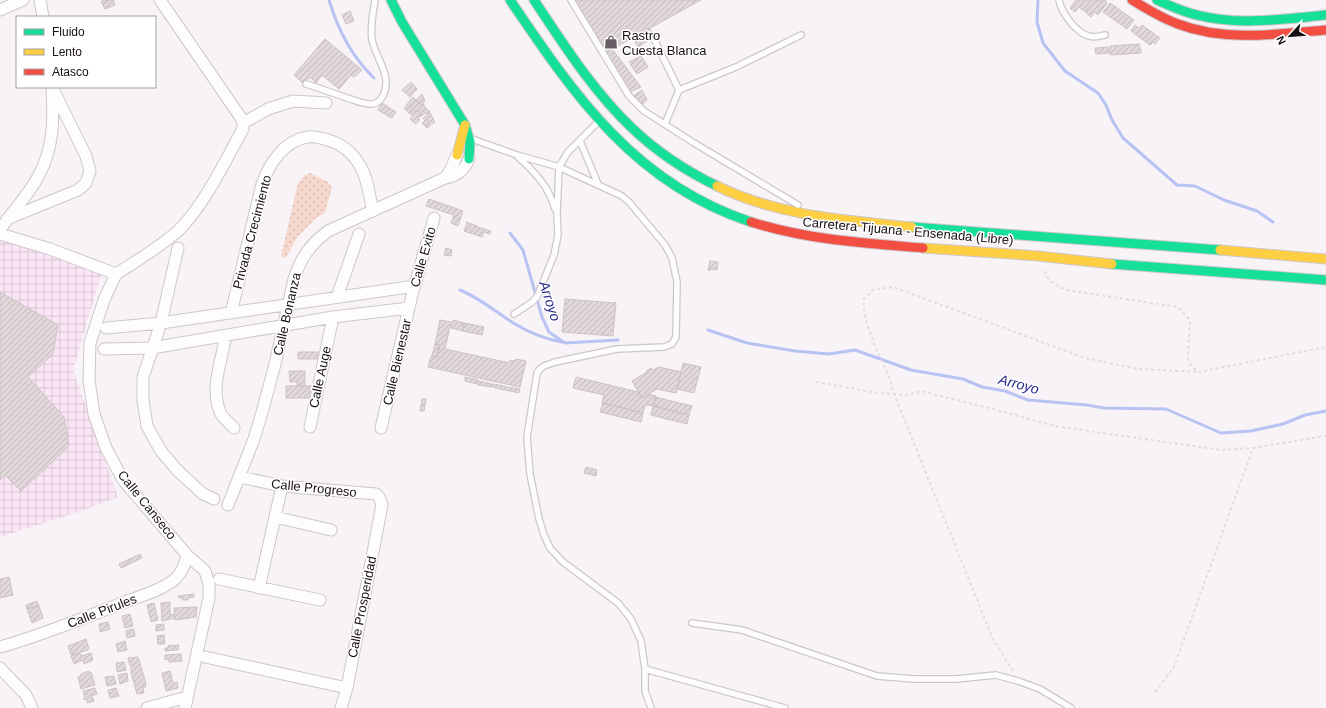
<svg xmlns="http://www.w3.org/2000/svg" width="1326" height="708" viewBox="0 0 1326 708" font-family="Arial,sans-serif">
<defs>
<pattern id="industrial-grid" width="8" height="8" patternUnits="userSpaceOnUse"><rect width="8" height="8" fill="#fbe6f5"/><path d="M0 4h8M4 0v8" fill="none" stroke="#d7c4d1"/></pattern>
<pattern id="park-dots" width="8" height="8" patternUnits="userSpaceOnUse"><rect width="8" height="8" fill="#f7d8ce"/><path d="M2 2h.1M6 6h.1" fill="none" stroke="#d3b8b0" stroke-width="1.8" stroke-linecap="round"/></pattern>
<pattern id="building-hatch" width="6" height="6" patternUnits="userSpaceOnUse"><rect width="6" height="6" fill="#e2d7da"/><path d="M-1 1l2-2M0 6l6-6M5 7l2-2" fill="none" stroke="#c1b8ba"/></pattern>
</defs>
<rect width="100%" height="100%" fill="#f8f3f7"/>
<!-- industrial -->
<path fill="url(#industrial-grid)" d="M0 240 103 268 73 370 118 497 78 512 0 537Z"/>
<!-- park -->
<path fill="url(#park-dots)" d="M310 173 328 182 332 188 325 212 314 220 296 239 286 258 281 256 298 183 304 176Z"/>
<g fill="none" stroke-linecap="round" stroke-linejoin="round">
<!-- stream -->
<path stroke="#b8c3f4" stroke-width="3" d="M329 0C338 30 351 56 374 78
M1038 0 1037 22 1043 43 1065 71 1098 93 1106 105 1112 120 1123 138 1177 185 1195 186 1224 200 1257 211 1273 222
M510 233 523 250 542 317 549 332 565 343 618 340
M460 290C480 298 497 313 515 324 530 333 545 339 562 342
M708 330 747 343 795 351 829 354 855 350 911 370 963 379 982 387 1005 391 1028 400 1087 405 1104 408 1166 409 1221 433 1251 431 1283 424 1305 415 1326 411"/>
</g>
<!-- building -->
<path fill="url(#building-hatch)" stroke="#cbc3c6" d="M113 0 115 5 105 9 101 1Z
M574 0H701L612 49 641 87 630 92 625 89Z
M1076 0H1092L1084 11 1079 7 1075 12 1070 8Z
M1094 0H1106L1105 2 1107 3 1098 15 1095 12 1091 17 1085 12Z
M1110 3 1134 20 1127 29 1103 12Z
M350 11 354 21 346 24 342 15Z
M1135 25 1139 28 1142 25 1160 38 1155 44 1153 42 1150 45 1131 31Z
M649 28 650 29 644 33 646 36 635 42 632 38Z
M650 29 654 37 638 47 635 42 646 36 644 33Z
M325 39 362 70 354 77 351 75 339 89 322 75 316 83 310 77 304 84 294 75Z
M1139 44 1140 49H1141V53L1110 55V46Z
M1108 47 1109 53 1096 54 1095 48Z
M641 56 648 67 637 74 629 62Z
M411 82 417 89 410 97 402 90Z
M642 90 647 100 641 106 632 97Z
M422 94 425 101 422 105 416 100Z
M413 97 416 100 410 107 415 112 411 115 404 108Z
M416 100 422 105 416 112 410 107Z
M382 103 396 112 392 118 378 110Z
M424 104V106L430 112 427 114 425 113 422 116 418 111Z
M417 110 422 115 418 119 420 120 416 124 410 119Z
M430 113 435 122 432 124 430 121 428 122 431 125 427 128 422 123 425 121 423 118Z
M429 199 463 211 458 226 451 223 454 215 426 206Z
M466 222 477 226V227L491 231 490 234 484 232 482 237 464 231 467 224Z
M446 248 452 250 451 256 444 255Z
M710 261 718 262 717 270 710 269V271L708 270Z
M0 292 58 325 53 354 28 377 64 417 69 446 21 491 5 475 0 480Z
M565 299 616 303 613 336 562 332Z
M440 320 451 322 445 349 510 363V360L515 361 516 359 526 361 520 387 428 367 431 356 437 357 440 345 435 344Z
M453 320 464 323 463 331 451 328Z
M464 323 484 327 482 335 463 331Z
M435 344 440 345 437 357 432 356Z
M298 352H318V359H298Z
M683 363 701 367 694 393 677 389Z
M659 367 681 372 676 393 657 389 642 398 632 381 647 372 646 371 651 368 653 370Z
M289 371H305V386H297V382H290Z
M465 377 478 380 477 384 465 381Z
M576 377 638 392 642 398 648 394 656 396 654 406 645 405 643 413 602 403 604 395 573 388Z
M479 381 492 384 491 387 478 385Z
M493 384 505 386 504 390 492 387Z
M286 386H314V398H286Z
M506 387 520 389 519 393 505 390Z
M655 397 692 406 689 415 654 406Z
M422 399H426L424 411H420Z
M603 403 643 413 641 422 600 412Z
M653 406 689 415 687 424 651 415Z
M586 467 597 470 596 476 584 473Z
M140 554 142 558 121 568 119 564Z
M9 577 13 595 0 598V579Z
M194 594V597L188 598V600H183V598H179L178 596Z
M37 601 39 606 27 609 26 605Z
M170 602V615L174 614 175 618 162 621 161 603Z
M154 603 158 620 151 622 147 605Z
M39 606 43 618 32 623 27 609Z
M197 607 196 617 175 620 174 608Z
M130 614 133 626 125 628 122 616Z
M108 622 110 629 100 632 99 624Z
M164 624V630L156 631V625Z
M134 629 135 636 127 638 126 631Z
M164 635 165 644H158L157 636Z
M86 639 89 649H87L88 650 71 655 68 646Z
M125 641 127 650 118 652 116 644Z
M179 645 178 650 165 651V648H168V646Z
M80 653 81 656 91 653 93 660 84 664 83 660 74 664 71 656Z
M181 654 182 661 169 662V659L165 660V655Z
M138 657 145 680 146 687H143L144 693 137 694 131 672V668H132L131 666H130L128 658Z
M124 662 126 670 117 672 116 663Z
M89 671 90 673 91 672 95 685 81 689 78 677 81 676V674Z
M170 671 173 683 177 682 178 688 166 691 162 673Z
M127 673 128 681 120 684 118 675Z
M114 676 116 684 107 686 105 677Z
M95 688 97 694 92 696 94 701 87 703V699L84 700V698L85 697 83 691Z
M116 688 119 696 110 698 108 690Z"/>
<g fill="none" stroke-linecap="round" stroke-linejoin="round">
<!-- lane casing -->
<g stroke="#cec6cc" stroke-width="8">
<path id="lane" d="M571 0 629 96 644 111 694 143 798 205
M1059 0C1061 12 1076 33 1089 36 1095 38 1100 36 1105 35
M654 39 679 90 665 124
M306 84C319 88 333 93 347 98 354 100 363 104 371 104 376 104 380 101 383 96 393 76 376 59 372 40 370 27 373 13 375 0
M679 90 736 67 801 35
M472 139 517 155 559 167 622 196 629 202 665 245 672 258 677 282 676 337 672 344 664 347 617 349 555 362 544 366 540 369 537 373 527 437 530 474 539 519 544 535 550 548 563 562 618 603 631 619 641 641 645 669V691L651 708
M580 141 598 184
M518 157C535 172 549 187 555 209
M514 314 531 303 537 297 554 255 558 235 557 214 559 167 568 152 597 123
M692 623 742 630 877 676 914 679H956L996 675 1018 681 1040 689 1071 708
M645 669 785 708"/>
</g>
<!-- street casing -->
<g stroke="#cec6cc" stroke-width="13">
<path id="street" d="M40 0 43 17
M0 10 23 0
M243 123 268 109 293 101 326 103
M445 178 450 171 457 155
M7 219 78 190 86 183 90 171 86 156 52 87
M0 230C12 211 29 195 39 175 53 149 54 121 52 92
M0 234 50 249 116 274
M178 248 161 323 143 377V400L147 426 161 451 177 470 203 494 214 499
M116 274 104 300 90 343 89 380 94 414 106 448 123 480 187 555 205 571 209 584V598L185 708
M116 274C138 260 160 247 179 230 205 204 225 161 243 129V123L241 118 160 0
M337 297 359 234
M231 313 262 184C269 164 284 141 307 137 313 136 322 138 328 140 341 144 352 152 359 164 368 177 369 196 373 211
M106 328 161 323 415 286
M226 335C222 361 209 389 221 414 224 419 230 424 234 428
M104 349 152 348 333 317 409 308
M310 427 333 317
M381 428 412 295 434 218
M240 477 282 486 376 494 379 497 382 505 347 688 341 708
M228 505 254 439 263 409 275 364 294 279C301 257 310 245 328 231L445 178C457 176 464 171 469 159
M275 517 331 530
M219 579 320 600
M259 588 282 486
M0 647C43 635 83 618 125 602 140 596 166 589 177 577 183 571 185 563 187 555
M205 657 347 688
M0 668 26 695 32 708
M147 708 187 697"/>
</g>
<!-- fast casing -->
<g stroke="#cec6cc" stroke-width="11">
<path id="fast" d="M391 0 402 22 465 125 470 142 469 159
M510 0C575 96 635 184 751 222
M534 0C564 45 593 91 632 128 657 152 686 171 717 186
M1157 0C1170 6 1183 12 1197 15 1239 26 1284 19 1326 15
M912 227 1220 250
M1112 264 1326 280"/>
</g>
<!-- slow casing -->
<g stroke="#cec6cc" stroke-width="11">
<path id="slow" d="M457 155 465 125
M717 186C778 216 845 220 912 227
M923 248 1038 256 1112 264
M1220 250 1326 259"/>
</g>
<!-- jam casing -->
<g stroke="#cec6cc" stroke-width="11">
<path id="jam" d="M1132 0C1147 9 1161 18 1178 24 1225 42 1278 34 1326 30
M751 222C809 240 863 243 923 248"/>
</g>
<!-- path -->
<path stroke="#dfddde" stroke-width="2" stroke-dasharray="3 3" stroke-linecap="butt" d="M1045 271C1047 282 1057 285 1066 290L1178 307 1190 320 1188 358 1191 366 1199 372 1326 347
M816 382 878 393 907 395 921 391 993 409 1054 426 1221 450 1253 448
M1013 671 993 639 894 394 889 376 874 344 865 317 863 300 873 290 893 287 1085 358 1138 369 1199 372
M1155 692 1174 667 1253 448 1326 436"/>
<!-- lane -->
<use href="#lane" stroke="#fefdfe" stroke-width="5.5"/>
<!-- street -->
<use href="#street" stroke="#fefdfe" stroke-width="11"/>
<!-- fast -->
<use href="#fast" stroke="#16e098" stroke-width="9"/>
<!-- slow -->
<use href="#slow" stroke="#ffcf43" stroke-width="9"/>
<!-- jam -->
<use href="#jam" stroke="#f24e42" stroke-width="9"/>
</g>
<!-- icons -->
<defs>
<g id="shop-bare" transform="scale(1.08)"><path d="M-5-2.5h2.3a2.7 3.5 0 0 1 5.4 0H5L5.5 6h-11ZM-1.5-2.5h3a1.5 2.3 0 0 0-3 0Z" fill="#675f65" stroke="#fff" stroke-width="2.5" paint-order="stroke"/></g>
</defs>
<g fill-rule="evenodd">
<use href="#shop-bare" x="611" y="42"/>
</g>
<g text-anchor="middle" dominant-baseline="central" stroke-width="3" stroke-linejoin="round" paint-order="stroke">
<!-- poi labels -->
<g font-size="13" fill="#191016" stroke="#fff" text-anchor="start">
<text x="622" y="35">Rastro<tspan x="622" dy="15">Cuesta Blanca</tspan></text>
</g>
<!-- street labels -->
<g font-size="13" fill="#191016" stroke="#fff">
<text transform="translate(908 231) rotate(5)">Carretera Tijuana - Ensenada (Libre)</text>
<text transform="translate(252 232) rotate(-75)">Privada Crecimiento</text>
<text transform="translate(423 257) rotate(-74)">Calle Exito</text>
<text transform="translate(287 314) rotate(-77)">Calle Bonanza</text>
<text transform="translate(397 362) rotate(-77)">Calle Bienestar</text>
<text transform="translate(320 377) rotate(-78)">Calle Auge</text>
<text transform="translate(314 488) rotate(6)">Calle Progreso</text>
<text transform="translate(147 505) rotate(51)">Calle Canseco</text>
<text transform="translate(362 607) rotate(-79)">Calle Prosperidad</text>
<text transform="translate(102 611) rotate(-21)">Calle Pirules</text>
</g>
<!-- water labels -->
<g font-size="14" font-style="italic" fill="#272d8d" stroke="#fff">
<text transform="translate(550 301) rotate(72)">Arroyo</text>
<text transform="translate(1019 384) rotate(15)">Arroyo</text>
</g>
</g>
<!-- legend -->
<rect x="16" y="16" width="140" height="72" fill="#ffffff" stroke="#a39fa2"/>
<rect x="24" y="29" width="20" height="6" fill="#16e098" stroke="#a39fa2"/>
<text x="52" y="36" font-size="12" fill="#191016">Fluido</text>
<rect x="24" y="49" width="20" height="6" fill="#ffcf43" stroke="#a39fa2"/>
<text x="52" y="56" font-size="12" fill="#191016">Lento</text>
<rect x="24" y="69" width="20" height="6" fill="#f24e42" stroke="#a39fa2"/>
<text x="52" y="76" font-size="12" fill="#191016">Atasco</text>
<!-- north arrow -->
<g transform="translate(1290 36) rotate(244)" stroke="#ffffff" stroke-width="3" paint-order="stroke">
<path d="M0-3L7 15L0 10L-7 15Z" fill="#191016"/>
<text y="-6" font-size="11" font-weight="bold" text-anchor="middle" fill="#191016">N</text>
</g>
</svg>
